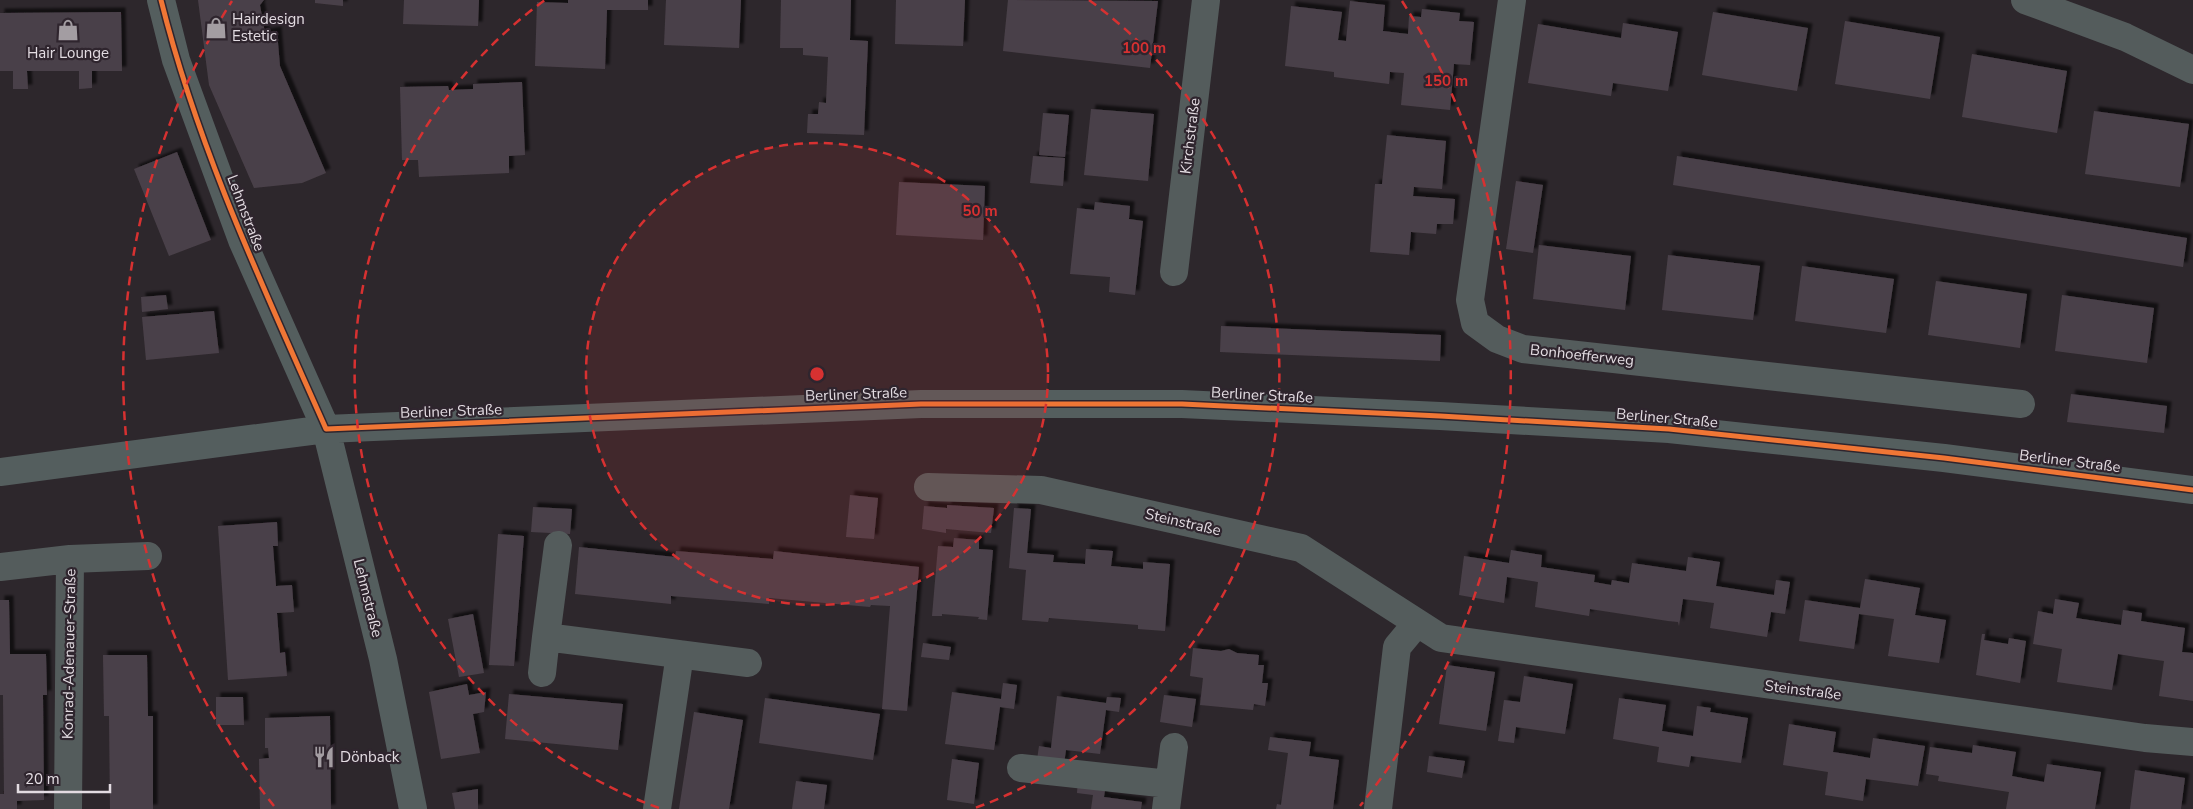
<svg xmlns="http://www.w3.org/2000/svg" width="2193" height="809" viewBox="0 0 2193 809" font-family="'Nunito Sans',sans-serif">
<defs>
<filter id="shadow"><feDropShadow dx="4.5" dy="-4.5" stdDeviation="1" flood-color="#0009"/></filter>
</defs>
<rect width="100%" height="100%" fill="#2d272c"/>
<!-- building -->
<path fill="#4a4049" filter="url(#shadow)" d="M198 0H264L260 5 265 33 277 31 280 66 326 173 302 183 254 188 209 85Z
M315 0H343V6L315 3Z
M404 0H479L478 26 403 24Z
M568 0H648V10H607L605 69 535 66 537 2 568 3Z
M666 0H741L739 48 664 45Z
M781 0H851L850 40 868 41 864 135 807 133 808 114H818L819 102 826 103 828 57 803 55V48H780Z
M896 0H965L963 46 895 44Z
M1008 0 1158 1 1150 68 1003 51Z
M1350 1 1385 5 1383 31 1408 34 1409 16 1421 17 1422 9 1460 13 1459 21 1474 22 1470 65 1454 64 1450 110 1401 105 1404 73 1390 72 1389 84 1334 77V72L1285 66 1291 6 1342 12 1338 40 1346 41Z
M121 12 122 71H92V88L79 89V71H27L28 89H13V71H0V13Z
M1713 12 1808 28 1797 91 1702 75Z
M1845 21 1940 37 1930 99 1835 84Z
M1623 23 1678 32 1668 91 1613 83 1611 96 1528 83 1538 24 1621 38Z
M1972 54 2067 71 2057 133 1962 117Z
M522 82 525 155 509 156V173L419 177 418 160H402L400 87 448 86 449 90 473 89V84Z
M1091 109 1154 114 1148 181 1084 175Z
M2094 111 2189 124 2180 187 2085 174Z
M1043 113 1069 115 1065 157 1039 155Z
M1387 135 1446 141 1442 189 1414 187 1413 196 1455 199 1453 224H1437L1436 234 1411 232 1409 255 1370 252 1375 184H1382Z
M177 152 211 240 169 256 134 169Z
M1033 156 1065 158 1063 186 1030 183Z
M1677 156 2187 238 2183 267 1673 185Z
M1516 181 1543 185 1533 253 1506 249Z
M899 182 985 186 983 240 896 235Z
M1095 202 1130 206 1129 219 1143 221 1135 295 1109 292 1110 277 1070 274 1077 208 1094 210Z
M1539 245 1631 256 1625 310 1533 299Z
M1668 255 1760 266 1753 320 1662 310Z
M1802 266 1894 279 1886 333 1795 321Z
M1936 281 2027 294 2020 348 1928 335Z
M166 295 168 309 142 312 141 297Z
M2062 295 2154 308 2147 363 2055 351Z
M214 311 219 353 146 360 142 317Z
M1221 326 1441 335 1440 361 1220 352Z
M2071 394 2167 406 2164 433 2067 422Z
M850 495 878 498 874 539 846 537Z
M947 505 994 508 991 533 946 529V533L922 529 924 506 947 508Z
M533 507 572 509 570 534 531 532Z
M1014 508 1031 509 1027 553 1054 555 1053 562 1085 564 1086 549 1113 551 1111 566 1143 569V562L1170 564 1165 631 1138 629V625L1049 618 1048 622 1022 620 1026 570 1009 568Z
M277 522 278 546H273L276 586 292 585 294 612 277 613 280 653 285 652 287 676 228 680 218 526Z
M498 534 524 536 514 666 489 665Z
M954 538 979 540V549L993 550 987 620 978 619 979 617 942 614V616H932L938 546 953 547Z
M579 547 675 557 676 551 773 559 774 551 919 567 907 711 882 709 890 606 871 605 870 607 769 598V604L671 596V604L575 594Z
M1511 550 1542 555 1541 567 1595 575 1594 582 1611 585 1612 580 1629 583 1632 563 1686 571 1688 557 1720 562 1716 586 1774 595 1776 580 1790 582 1785 614 1771 612 1767 637 1710 628 1714 603 1683 599 1679 626 1678 622 1668 621 1590 609 1589 616 1535 607 1538 582 1507 577 1504 603 1459 595 1464 556 1509 563Z
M1865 579 1920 588 1915 615 1946 620 1939 663 1888 656 1894 619 1859 614 1854 649 1799 641 1805 600 1860 608Z
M2055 599 2079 603 2076 618 2121 625 2123 610 2142 613 2141 621 2185 628 2182 652 2193 653V701L2159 696 2164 661 2136 657 2118 654 2112 690 2057 682 2062 649 2033 644 2038 611 2053 614Z
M0 600H9L10 654H46L47 695H43L44 800 17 801V809H0V794H4L3 695H0Z
M473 614 484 673 459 677 448 619Z
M1982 634H1985L1984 640 2008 644 2009 638 2026 641 2020 683 1976 675Z
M923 643 951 647 949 660 921 657Z
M1193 648 1221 651 1229 649 1237 653 1259 655 1258 665H1264L1262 683H1268L1265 706 1254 704 1253 710 1200 705 1203 678 1190 676Z
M103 655H147L148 716H153V809H110L109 716H104Z
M1447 665 1495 672 1486 731 1439 724Z
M1524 676 1573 684 1565 734 1516 727 1514 743 1498 741 1504 700 1520 702Z
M1003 683 1017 685 1014 709 1000 707 994 750 945 744 952 692 1001 699Z
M467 684 469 695 486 692 484 712 473 714 480 753 441 759 429 692Z
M509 694 623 704 618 750 505 739Z
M1164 695 1196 699 1192 727 1160 722Z
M1057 696 1106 703 1107 697 1121 698 1119 712 1106 710 1100 754 1066 750 1064 764 1037 760 1039 746 1051 748Z
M216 697H243L244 725H216Z
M765 698 880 714 873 760 759 743Z
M1619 698 1666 705 1662 731 1693 736 1697 706 1711 708 1710 712 1748 718 1741 763 1691 756 1689 767 1657 762 1659 747 1613 739Z
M694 712 743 720 729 809H679Z
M330 716 331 809H260L259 759 269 758 268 748H265V718Z
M1789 724 1836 732 1833 752 1853 755 1870 758 1873 738 1925 746 1918 786 1866 779 1863 801 1825 795 1828 772 1783 765Z
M1270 737 1311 742 1309 756 1339 760 1333 809H1276L1277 804 1281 805 1288 753 1268 750Z
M1973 745 2016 752 2012 776 2044 782 2047 764 2101 772 2095 809H2006L2009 792 1938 781 1939 776 1926 774 1930 747 1972 753Z
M1429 756 1465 761 1462 778 1427 772Z
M952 759 979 763 974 804 947 800Z
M2135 770 2185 778 2181 809H2130Z
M1078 779 1106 783 1104 797 1142 802 1141 809H1091L1093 795 1077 793Z
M796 781 827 785 824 809H792Z
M478 789V809H455L452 793Z"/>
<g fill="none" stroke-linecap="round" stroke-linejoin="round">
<!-- street -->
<path stroke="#545c5c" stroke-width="28" d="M1512 0 1470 300 1475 323 1497 339 1523 349 2021 404
M2025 0 2125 37 2193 70
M1174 272 1206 0
M928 487 1041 490 1301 548 1441 638 2145 738 2193 742
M558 545 546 637 748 663
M0 567 70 559 148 556
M542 673 546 637
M1021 768 1169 784
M68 809 70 559
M657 809 680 654
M1166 809 1174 747
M1378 809 1397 647 1417 623"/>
<!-- secondary -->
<path stroke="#545e5e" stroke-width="28" d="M161 0 176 60 242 240 326 429 383 659 413 809
M0 472 326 429 921 404H1182L1440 416 1669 429 1944 458 2193 490"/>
<!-- cycleway casing -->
<g stroke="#2f252e" stroke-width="8">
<path id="cycleway" d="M161 0C198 149 264 289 326 429L921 404H1182L1440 416 1669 429 1944 458 2193 490"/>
</g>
<!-- cycleway -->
<use href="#cycleway" stroke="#f07635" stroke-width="5"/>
</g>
<!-- distance rings -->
<circle cx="817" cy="374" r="231" fill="#d73131" fill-opacity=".12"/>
<g fill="none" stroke="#d73131" stroke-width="2.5" stroke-dasharray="9 6">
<circle cx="817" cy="374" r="231"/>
<path d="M659 808A462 462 0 0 1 545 0M1089 0A462 462 0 0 1 975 808"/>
<path d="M274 806A694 694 0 0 1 232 1M1402 1A694 694 0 0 1 1360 806"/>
</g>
<!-- icons -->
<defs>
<g id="shop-bare" transform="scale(1.725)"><path d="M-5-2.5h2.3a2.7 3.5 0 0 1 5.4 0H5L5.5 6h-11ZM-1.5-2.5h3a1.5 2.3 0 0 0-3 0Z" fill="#a39da2" stroke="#2f252e" stroke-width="2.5" paint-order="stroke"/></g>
<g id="restaurant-bare" transform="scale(1.725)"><path d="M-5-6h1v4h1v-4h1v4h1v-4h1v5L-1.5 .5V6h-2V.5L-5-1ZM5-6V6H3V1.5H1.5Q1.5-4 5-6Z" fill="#a39da2" stroke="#2f252e" stroke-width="2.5" paint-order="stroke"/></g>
</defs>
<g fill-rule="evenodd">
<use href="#shop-bare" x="216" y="28"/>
<use href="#shop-bare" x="68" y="30"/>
<use href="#restaurant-bare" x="324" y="757"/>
</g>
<g text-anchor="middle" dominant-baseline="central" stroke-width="4.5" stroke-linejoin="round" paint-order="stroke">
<!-- poi labels -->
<g font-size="15" fill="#e3dce2" stroke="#2f252e" text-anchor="start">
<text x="232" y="19">Hairdesign<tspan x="232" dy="17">Estetic</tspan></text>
<text x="68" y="53" text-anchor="middle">Hair Lounge</text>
<text x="340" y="757">Dönback</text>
</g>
<!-- street labels -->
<g font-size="15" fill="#e3dce2" stroke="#2f252e">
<text transform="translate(1190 136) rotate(-83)">Kirchstraße</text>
<text transform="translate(246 213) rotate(69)">Lehmstraße</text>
<text transform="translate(1582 355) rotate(6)">Bonhoefferweg</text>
<text transform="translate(856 394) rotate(-2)">Berliner Straße</text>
<text transform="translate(1262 395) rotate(3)">Berliner Straße</text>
<text transform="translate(451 411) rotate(-2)">Berliner Straße</text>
<text transform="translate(1667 418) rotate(5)">Berliner Straße</text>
<text transform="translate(2070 461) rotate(7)">Berliner Straße</text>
<text transform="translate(1183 522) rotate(13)">Steinstraße</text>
<text transform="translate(368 598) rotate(76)">Lehmstraße</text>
<text transform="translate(69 654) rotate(-89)">Konrad-Adenauer-Straße</text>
<text transform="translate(1803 690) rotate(7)">Steinstraße</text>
</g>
</g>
<circle cx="817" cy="374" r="8" fill="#d73131" stroke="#2f252e" stroke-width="2.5"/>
<g font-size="15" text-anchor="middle" font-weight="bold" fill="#d73131" stroke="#2f252e" stroke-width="4.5" stroke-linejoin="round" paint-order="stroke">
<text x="1144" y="53">100 m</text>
<text x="1446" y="86">150 m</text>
<text x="980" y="216">50 m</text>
</g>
<!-- scale -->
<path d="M18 784v8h92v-8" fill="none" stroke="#e3dce2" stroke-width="2.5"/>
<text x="25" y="784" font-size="15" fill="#e3dce2" stroke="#2f252e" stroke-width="4" paint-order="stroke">20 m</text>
</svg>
